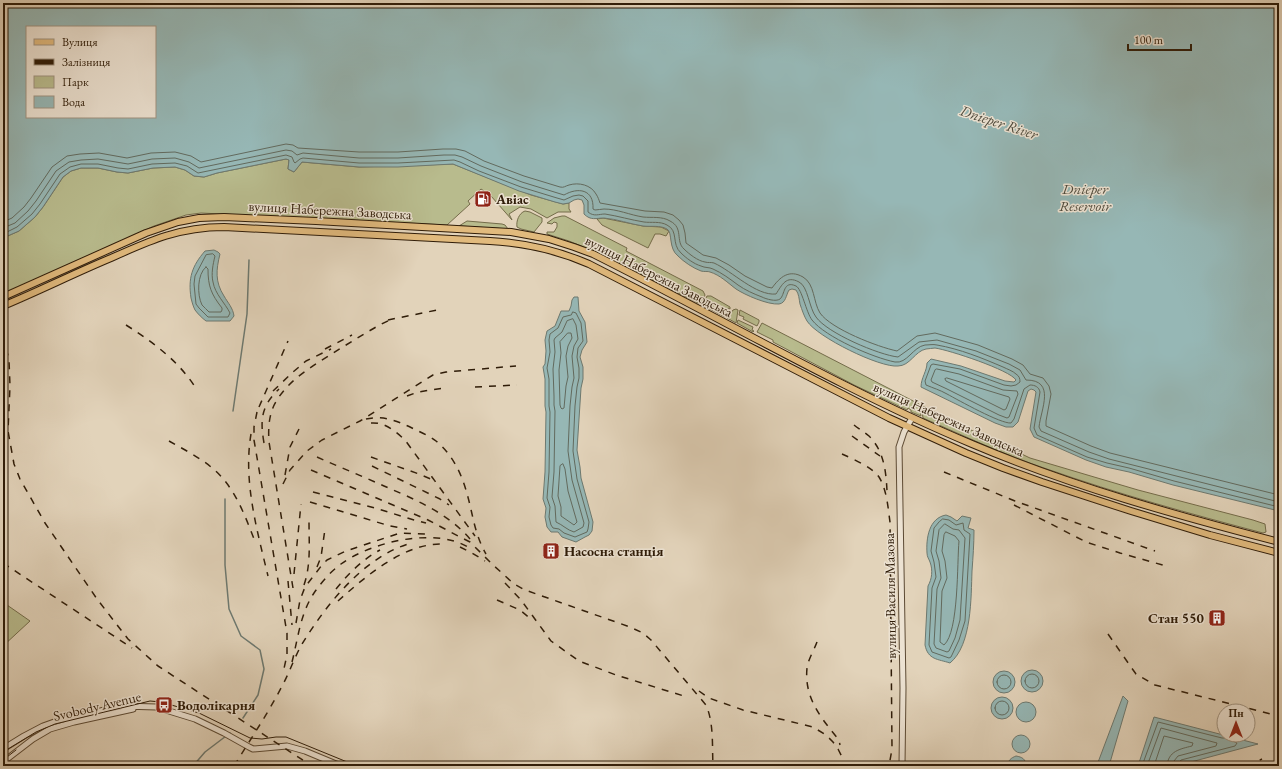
<svg xmlns="http://www.w3.org/2000/svg" width="1282" height="769" viewBox="0 0 1282 769" font-family="'EB Garamond',serif">
<rect width="100%" height="100%" fill="#e2d3ba"/>
<filter id="stains"><feTurbulence type="fractalNoise" baseFrequency=".005" numOctaves="4"/><feColorMatrix values="0 0 0 0 .2 0 0 0 0 .09 0 0 0 0 .02 0 0 0 .5 -.17"/></filter>
<radialGradient id="worn" r=".72"><stop offset=".6" stop-color="#630" stop-opacity="0"/><stop offset="1" stop-color="#630" stop-opacity=".3"/></radialGradient>
<!-- green -->
<path fill="#b8bb8d" stroke="#746c4a" d="M286 159 289 160 288 169 294 172 302 162 359 167 453 164 531 195 563 204 569 203V209L571 212H558L547 218 531 209 520 207 509 214 512 220 491 196 488 198 483 193 484 191 481 189 468 201 470 204 447 225 201 213 186 215 154 226 3 294V238L19 231 35 217 43 207 63 177 71 171 81 168H98L117 172 128 173 153 168 175 167 185 170 194 176 204 177 217 173Z
M525 211 530 212 542 218V222L534 232 521 229 517 227C516 221 519 213 525 211Z
M562 216H565L627 248 626 251 703 291 705 295 702 302 698 303 596 252 569 241 547 234V232H554L557 227V223L554 222 552 224 547 223 554 218Z
M603 218 643 226 661 227 669 231 666 236 660 234H655L648 248 602 225 597 219Z
M467 221 502 224 505 225 508 229 459 226Z
M707 296H711L730 307V309L728 308 726 311 728 312 725 317 704 306 703 304Z
M736 309 738 310 736 323 727 318 733 310Z
M740 310 759 320V322L757 326 743 319 744 317 739 315Z
M738 320 753 327 752 330 754 331 753 332 737 323Z
M762 323 919 404 921 416 911 412V410L908 408 907 410 854 385 773 342V340L757 332Z
M921 405 975 432 1030 458 1138 490 1253 520 1265 524 1266 532 1263 533C1191 514 1118 494 1047 469 1005 455 964 436 923 418Z
M7 605 30 621 3 646V606Z"/>
<!-- water -->
<path fill="#96b7b5" stroke="#6d7970" fill-rule="evenodd" d="M3 3H1279V511L1173 485 1129 472 1106 467 1086 460 1034 437 1030 429 1036 392 1034 390 1031 389 1028 391 1018 422 1013 427H1006L995 423 921 387C921 378 927 371 927 363L931 359 961 366 1005 381 1014 382 1016 380C1010 370 949 350 935 348 932 348 929 349 926 349 915 351 910 366 898 366 880 368 817 337 807 321 804 316 802 310 800 304 799 299 799 294 796 290L792 289 789 290C786 295 786 303 779 304 768 305 745 295 736 289 728 283 720 275 710 272 708 271 704 272 701 271 693 268 684 262 678 256 668 248 673 233 667 229 660 225 651 227 643 226 630 224 617 219 604 218 596 218 591 221 584 214V205L582 200 578 199 574 200 569 203 563 204 555 202 519 191 453 164 398 167H359L302 162 294 172 288 169 289 160 286 159 217 173 204 177 194 176 185 170 175 167 153 168 128 173 117 172 98 168H81L71 171 63 177 43 207 35 217 19 231 3 238ZM27 27H155V117H27Z
M214 250 218 252 220 254C216 270 215 282 224 296 228 303 233 308 234 316L230 321H206C202 318 198 314 195 310 193 306 192 302 191 298 188 278 192 266 205 251Z
M574 297H578L579 311 585 322 587 342 582 350 580 357 583 367V379L581 388 577 450 580 467 581 478 593 522 592 531 589 535 585 537 576 542 562 537 558 532H551L547 527 545 517 546 508 543 499 545 472 546 412 545 406V379L543 367 545 364 546 351 545 340 547 331 555 326 561 311H569L571 306 572 300Z
M946 515 951 517 957 521 962 516 971 518 968 528 974 530C974 544 973 557 972 571 971 597 972 645 950 663 938 659 928 660 925 645L928 586C932 579 933 570 930 562 929 559 927 557 927 553 926 538 929 518 946 515Z
M1021 681a11 11 0 1 1 22 0a11 11 0 1 1-22 0Z
M993 682a11 11 0 1 1 22 0a11 11 0 1 1-22 0Z
M1123 696 1128 701 1109 766H1075L1097 765Z
M991 708a11 11 0 1 1 22 0a11 11 0 1 1-22 0Z
M1016 712a10 10 0 1 1 20 0a10 10 0 1 1-20 0Z
M1154 717 1258 744 1176 766H1138Z
M1012 744a9 9 0 1 1 18 0a9 9 0 1 1-18 0Z
M1016 756C1022 757 1026 759 1026 766H1008C1008 760 1011 758 1016 756Z"/>
<g fill="none" stroke-linecap="round" stroke-linejoin="round">
<!-- shore -->
<path stroke="#626a5e" stroke-width="1" d="M3 222 12 218 24 207 31 198 52 167 67 156 80 154 99 153 127 158 151 153 175 152 191 156 201 162 286 144 293 145 298 148 359 152H398L443 149H456L465 151 484 161 524 176 560 187C564 188 565 186 569 185 579 182 591 185 596 194 598 197 599 200 600 203L645 211 664 212 673 215 679 220 683 225 685 233 686 243 696 250 703 255 716 258 729 265 745 276 767 287 772 288C780 277 789 269 803 277 815 284 813 302 820 313 831 329 878 347 897 351L917 336 935 333 978 345 1012 359 1023 365 1030 374 1043 378 1049 386 1051 394 1046 421V426L1091 446 1110 453 1279 495
M3 228 15 223 28 211 36 201 56 171 69 162 81 160 98 159 128 164 152 159 175 158 189 162 199 168 286 150 292 151 297 155 303 153 359 158H398L444 155H455L462 157 481 166 522 182 564 195C578 187 594 189 593 209L595 210C598 210 601 209 604 209 617 209 630 215 643 217 652 218 662 216 670 221 684 228 675 241 684 249 689 254 698 261 705 262 708 263 711 262 714 263 732 271 756 296 776 294 782 285 786 275 799 282 808 286 809 308 816 317 827 333 879 355 898 357L919 342 937 340 976 351 1009 364 1020 370 1026 380C1056 380 1041 409 1039 427L1041 431 1089 452 1109 459 1279 502
M3 234 17 227 32 214 40 204 60 174 70 167 81 164H98L118 168 128 169 152 164 175 163 187 166 198 173 286 155 292 157 294 162 295 163 300 159 303 158 359 163H398L454 160 460 162 479 171 521 187 557 198 564 200 573 196 579 195 583 196 588 201V212C594 217 599 214 605 214 618 216 631 220 644 222 651 223 660 221 667 225 679 231 671 244 681 253 686 258 694 264 701 266 705 268 709 267 713 269 722 273 730 279 738 285 745 290 754 294 762 297 766 299 776 302 780 299 785 295 783 280 796 286 802 289 806 312 812 320 825 337 874 358 895 362 907 364 913 347 925 345 929 345 933 344 937 345 960 349 982 358 1003 367 1007 369 1013 371 1016 374 1019 376 1020 378 1020 382L1016 385 1011 386 1004 385 960 369 933 364 931 365 925 381 926 385C933 388 940 390 947 394 958 400 1001 424 1011 423L1014 419 1024 389 1030 385C1035 385 1039 387 1040 392L1034 428 1037 435 1087 457 1107 463 1129 468 1174 481 1279 507
M213 254 215 256C213 264 211 274 213 282 215 294 225 303 230 313L228 317H208L199 308 196 304 194 284 195 276 206 255Z
M206 267 208 269C208 286 211 294 222 308V310L221 312H209C207 310 204 307 202 305 197 295 197 274 206 267Z
M573 312 576 313 581 323 583 341 578 348 577 357 579 368V378L577 387 575 406 573 451 577 479 589 522 588 529 587 532 575 537 564 533 559 529 553 528 551 525 549 517 550 507 547 498 549 472 550 412 549 406V379L547 368 550 352 549 340 550 334 558 328 563 317 571 315Z
M573 319 576 325 578 339 574 346 572 356 574 378 572 387 570 406 568 451 572 480 584 523 583 527 574 532C567 530 563 525 556 522L555 506 552 497 554 472 555 411 554 405V396L553 369 555 352 554 340 555 338 562 332 567 321Z
M568 333H571L572 338 568 346 566 356 568 377 566 386 564 408 562 409 561 408 560 405 559 370 561 353 560 342Z
M937 369 959 374 1003 390 1017 391 1018 394 1009 417 1007 418 999 415 947 389 932 382 931 380 935 370Z
M947 378 1009 397 1010 399 1006 409 1004 410 946 381 945 379Z
M563 464 565 469 568 491 577 522 574 525 561 516V507L558 496 560 466Z
M943 519 949 520 956 525 963 523 964 530 970 534 965 621 959 640 951 657 949 658 932 652 929 645 932 588 936 577 934 562 931 551 934 528 939 522Z
M945 524 953 529 959 530 965 538 960 620 955 638 949 651 947 652 936 648 934 644 937 589 941 578 939 561 936 551 939 530Z
M946 532 955 536 959 541C957 562 959 632 944 645L940 642 942 591 947 578 945 561 942 551 944 535Z
M1025 681a7 7 0 1 1 14 0a7 7 0 1 1-14 0Z
M997 682a7 7 0 1 1 14 0a7 7 0 1 1-14 0Z
M995 708a7 7 0 1 1 14 0a7 7 0 1 1-14 0Z
M1142 766 1158 722 1222 738H1227L1237 743 1235 746 1181 760 1179 763 1178 766
M1147 766 1161 728 1217 743 1216 746 1178 756 1174 761 1173 766
M1154 766 1164 736 1193 743 1192 746C1180 749 1168 751 1167 766"/>
<!-- stream -->
<path stroke="#6d7970" stroke-width="1.5" d="M233 411 247 314 249 260
M225 499V565L229 609 241 636 260 650 264 669 258 695 243 718
M193 766 205 752 230 733"/>
<!-- tertiary casing -->
<g stroke="#5c4a34" stroke-width="7">
<path id="tertiary" d="M3 749 24 736 43 726 57 721 122 706 156 707 195 719 224 733 249 747 253 749 287 746 305 751 341 766
M3 762 33 739 50 729 74 722 133 709
M902 766 903 688 899 447 904 432 912 418"/>
</g>
<!-- primary casing -->
<g stroke="#2f1c08" stroke-width="8">
<path id="primary" d="M3 297 146 233 178 222 199 218 224 217 316 221 511 232 549 239 574 247 593 254C719 317 841 389 972 444 1071 486 1175 515 1279 542
M3 306C39 291 75 273 111 258 151 240 180 227 224 227L490 241C525 243 557 250 589 264L889 418 966 453 1003 468 1042 482 1131 511 1210 535 1279 553"/>
</g>
<!-- tertiary -->
<use href="#tertiary" stroke="#ece2d2" stroke-width="5"/>
<!-- primary -->
<use href="#primary" stroke="#e1ba7d" stroke-width="6"/>
<!-- tram -->
<path stroke="#2f1c08" stroke-width="1" d="M3 752 36 732 55 724 150 701 161 702 199 713 250 738 262 739 276 737H286L357 766
M3 760 16 750"/>
<!-- rail -->
<path stroke="#2f1c08" stroke-width="1.5" stroke-dasharray="7 7" stroke-linecap="butt" d="M388 320 442 309
M126 325C153 342 180 362 197 390
M3 335 9 360 10 386 8 431 14 464 20 479 45 523 97 599 128 639 158 666 312 766
M325 349 352 335
M475 387 517 385
M273 391 293 372 306 361 331 349
M407 396 418 392 444 388
M259 407 288 341
M257 412 254 427V440L287 633V655L283 673
M366 419C383 415 397 421 412 428 420 432 430 436 436 441 459 460 466 487 472 514 475 528 479 542 486 554
M371 423C385 422 395 431 405 440L475 536
M854 425C859 429 864 432 869 436 884 451 886 471 887 491
M251 434C243 481 257 530 268 576
M852 436 880 456
M169 441C183 449 199 457 211 467 235 486 245 516 256 544
M264 443C260 420 261 406 279 389
M842 454C853 459 872 467 879 477 887 490 888 508 890 522L892 749 889 766
M317 457C339 467 362 476 384 486 414 499 448 513 470 539
M371 457 419 474 433 480
M372 466 440 499 449 505
M311 470 428 520 460 537 470 542 492 564 514 584 525 590 630 627 643 633 651 640 706 705C714 723 712 746 713 766
M944 472 1015 501 1155 551
M285 475 290 447 299 429
M283 484 290 470 307 451 322 440 360 421 433 375 446 372 516 366
M313 492 375 508 414 520 426 523
M310 502 390 526 407 529
M1014 505 1086 542 1120 553 1166 566
M460 547 472 553 485 561
M3 563 132 648
M317 567 321 557 325 529
M294 574 301 504
M288 581 292 625
M505 583 521 600 551 641 579 661 616 675 687 697
M304 585C311 565 309 543 309 522
M293 588 269 442C268 427 269 412 277 400 291 377 318 363 341 348 358 338 374 327 392 319
M336 589C348 574 363 559 380 550
M497 600 520 610 532 620
M338 601C366 576 404 543 443 544
M296 623 300 600 305 587 322 565 327 560 346 551 400 533 426 534
M1108 634 1131 667 1136 674 1155 685 1279 716
M817 642C814 650 808 660 807 668 804 698 821 718 839 740L840 745
M292 662C298 639 300 614 314 593 321 583 330 572 341 564 371 542 434 527 468 547
M699 691 709 698 743 710 813 727 826 735 833 742 838 749 845 763
M234 766C250 740 267 715 281 688 289 674 294 658 302 644 326 605 363 558 408 544
M1247 766 1262 759"/>
</g>
<!-- icons -->
<defs>
<g id="fuel-square" transform="scale(0.9)"><rect x="-9" y="-9" width="18" height="18" rx="4" fill="#8f2418" stroke="#ece2d2"/><path d="M-5.5-6h7V0h2V4h1.3V-2.5L3-4.5l.8-.8L6-3V5H2.5V1h-1V6h-7ZM-4.2-4.7v3.2H.2V-4.7Z" fill="#fff"/></g>
<g id="building-square" transform="scale(0.9)"><rect x="-9" y="-9" width="18" height="18" rx="4" fill="#8f2418" stroke="#ece2d2"/><path d="M-4-6H4V6H1V3H-1V6H-4ZM-2.5-4.3h1.7v1.8h-1.7ZM.8-4.3h1.7v1.8H.8ZM-2.5-1h1.7V.8h-1.7ZM.8-1h1.7V.8H.8Z" fill="#fff"/></g>
<g id="bus-square" transform="scale(0.9)"><rect x="-9" y="-9" width="18" height="18" rx="4" fill="#8f2418" stroke="#ece2d2"/><path d="M-5-6H5V4H4V6H2V4H-2V6H-4V4H-5ZM-3.5-4V0h7V-4ZM-3.5 1.2v1.5H-2V1.2ZM2 1.2v1.5H3.5V1.2Z" fill="#fff"/></g>
</defs>
<g fill-rule="evenodd">
<use href="#fuel-square" x="483" y="199"/>
<use href="#building-square" x="551" y="551"/>
<use href="#building-square" x="1217" y="618"/>
<use href="#bus-square" x="164" y="705"/>
</g>
<g text-anchor="middle" dominant-baseline="central" stroke-width="3" stroke-linejoin="round" paint-order="stroke">
<!-- poi labels -->
<g font-size="14" font-weight="bold" fill="#2f1c08" stroke="#ece2d2" text-anchor="start">
<text x="496" y="199">Авіас</text>
<text x="564" y="551">Насосна станція</text>
<text x="1204" y="618" text-anchor="end">Стан 550</text>
<text x="177" y="705">Водолікарня</text>
</g>
<!-- street labels -->
<g font-size="14" fill="#2f1c08" stroke="#ece2d2">
<text transform="translate(330 210) rotate(3)">вулиця Набережна Заводська</text>
<text transform="translate(659 276) rotate(27)">вулиця Набережна Заводська</text>
<text transform="translate(949 419) rotate(24)">вулиця Набережна Заводська</text>
<text transform="translate(890 596) rotate(-91)">вулиця Василя Мазова</text>
<text transform="translate(97 706) rotate(-13)">Svobody Avenue</text>
</g>
<!-- water labels -->
<g font-size="15" font-style="italic" fill="#4e4a3c" stroke="#ece2d2">
<text transform="translate(999 122) rotate(18)">Dnieper River</text>
<text x="1085" y="188">Dnieper<tspan x="1085" dy="17">Reservoir</tspan></text>
</g>
</g>
<!-- margin -->
<rect width="1282" height="769" fill="none" stroke="#e2d3ba" stroke-width="16"/>
<rect x="4" y="4" width="1274" height="761" fill="none" stroke="#2f1c08" stroke-width="2"/>
<rect x="8" y="8" width="1266" height="753" fill="none" stroke="#2f1c08"/>
<!-- legend -->
<rect x="26" y="26" width="130" height="92" fill="#ece2d2" stroke="#a09381"/>
<rect x="34" y="39" width="20" height="6" fill="#e1ba7d" stroke="#a09381"/>
<text x="62" y="46" font-size="12" fill="#2f1c08">Вулиця</text>
<rect x="34" y="59" width="20" height="6" fill="#2f1c08" stroke="#a09381"/>
<text x="62" y="66" font-size="12" fill="#2f1c08">Залізниця</text>
<rect x="34" y="76" width="20" height="12" fill="#b8bb8d" stroke="#a09381"/>
<text x="62" y="86" font-size="12" fill="#2f1c08">Парк</text>
<rect x="34" y="96" width="20" height="12" fill="#96b7b5" stroke="#a09381"/>
<text x="62" y="106" font-size="12" fill="#2f1c08">Вода</text>
<!-- north arrow -->
<g transform="translate(1236 723)"><circle r="19" fill="#ece2d2" stroke="#a09381"/>
<path d="M0-3L7 15L0 10L-7 15Z" fill="#8f2418"/>
<text y="-6" font-size="11" font-weight="bold" text-anchor="middle" fill="#2f1c08">Пн</text>
</g>
<!-- scale -->
<path d="M1128 44v6h63v-6" fill="none" stroke="#2f1c08" stroke-width="2"/>
<text x="1134" y="44" font-size="12" fill="#2f1c08" stroke="#ece2d2" stroke-width="3" paint-order="stroke">100 m</text>
<rect width="100%" height="100%" filter="url(#stains)"/>
<rect width="100%" height="100%" fill="url(#worn)"/>
</svg>
